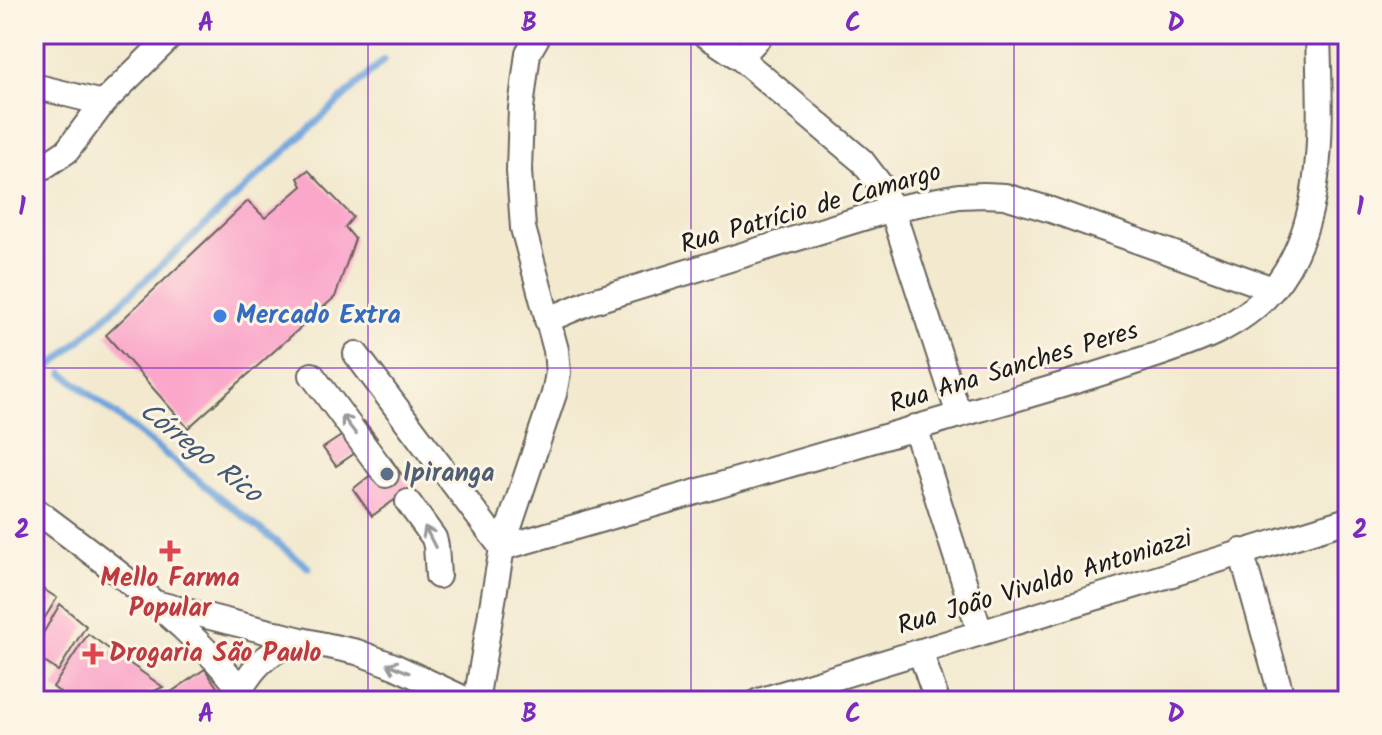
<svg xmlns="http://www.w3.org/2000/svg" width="1382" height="735" viewBox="0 0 1382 735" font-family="Kalam,sans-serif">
<rect width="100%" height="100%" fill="#fcf5e5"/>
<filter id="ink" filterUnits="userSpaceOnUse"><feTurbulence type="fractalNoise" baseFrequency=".0125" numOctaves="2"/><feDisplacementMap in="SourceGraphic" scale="16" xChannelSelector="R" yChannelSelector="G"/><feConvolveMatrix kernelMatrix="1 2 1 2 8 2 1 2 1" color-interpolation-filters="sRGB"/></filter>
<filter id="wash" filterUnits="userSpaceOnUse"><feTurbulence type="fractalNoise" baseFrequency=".006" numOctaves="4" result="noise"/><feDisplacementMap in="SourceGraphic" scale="32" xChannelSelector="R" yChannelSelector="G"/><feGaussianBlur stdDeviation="1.8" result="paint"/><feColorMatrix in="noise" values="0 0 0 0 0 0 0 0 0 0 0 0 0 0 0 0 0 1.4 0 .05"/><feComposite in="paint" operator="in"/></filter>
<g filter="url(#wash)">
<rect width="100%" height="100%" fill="#f2e9cf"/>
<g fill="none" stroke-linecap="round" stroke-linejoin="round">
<!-- stream -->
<path stroke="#6fa4dc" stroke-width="7" d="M53 365 384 60
M63 373 309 568"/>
</g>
<g id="blocks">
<!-- building -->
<path fill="#faa7ca" d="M308 170 353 217 345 227 355 239 335 297 188 428 106 335 248 201 265 218 302 186 298 178Z
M364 421 377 438 336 466 323 448Z
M391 459 411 488 372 516 353 489Z
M34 583 57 598 34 635Z
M60 604 86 626 58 671 34 655V649Z
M88 634 163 687 132 701H71L53 687Z
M205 669 226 701H158Z"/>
</g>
</g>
<g filter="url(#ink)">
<use href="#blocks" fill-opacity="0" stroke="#67645b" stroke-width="2"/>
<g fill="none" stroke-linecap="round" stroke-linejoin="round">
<!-- minor casing -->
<g stroke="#67645b" stroke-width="28">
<path id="minor" d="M704 34 740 58 862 161 882 187 892 209 959 415
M740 58 762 34
M34 86 103 103
M34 173 67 151 103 103 173 34
M547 320 590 302 892 209 959 196 984 195 1005 196 1051 210 1273 289
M356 354 502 548C640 509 777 468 915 428 988 406 1062 387 1135 362 1183 346 1238 331 1272 290 1329 223 1320 116 1318 34
M312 375 386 475
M915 427 980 632
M408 502 434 538 436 546 438 576
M34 509C85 547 136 585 183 628 207 651 230 673 248 701
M1241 551 1283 701
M155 603 301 640 357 652 394 666 469 701
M920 651 937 701
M241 689C256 662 272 650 301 640
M476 701 502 548 554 394 558 373 556 350 523 228 519 171 521 108 528 53 539 34
M759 701 1348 520"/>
</g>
<!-- minor -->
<use href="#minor" stroke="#fff" stroke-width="24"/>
</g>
<!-- one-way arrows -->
<defs><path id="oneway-shaft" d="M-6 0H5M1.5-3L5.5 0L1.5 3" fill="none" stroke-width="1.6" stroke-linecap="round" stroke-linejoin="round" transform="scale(2)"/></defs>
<g stroke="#999">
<use href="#oneway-shaft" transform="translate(349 425) rotate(-127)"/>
<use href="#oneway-shaft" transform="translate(430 537) rotate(-117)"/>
<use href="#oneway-shaft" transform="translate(398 668) rotate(-157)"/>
</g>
</g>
<!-- grid -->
<path fill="none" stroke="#7b2cbf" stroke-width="2" stroke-opacity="0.55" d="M368 34V701M691 34V701M1014 34V701M34 368H1348"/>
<!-- markers -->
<circle fill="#3f7fe0" stroke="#fcf5e5" stroke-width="3" cx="220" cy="316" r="8"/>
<circle fill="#5c6f8a" stroke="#fcf5e5" stroke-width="3" cx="387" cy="474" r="8"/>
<g fill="#e0444e" stroke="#fcf5e5" stroke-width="3">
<path d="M166 539h8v8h8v8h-8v8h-8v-8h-8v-8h8z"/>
<path d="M89 642h8v8h8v8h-8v8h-8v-8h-8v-8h8z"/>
</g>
<g text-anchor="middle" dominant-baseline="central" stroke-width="6" stroke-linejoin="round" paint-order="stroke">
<!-- street labels -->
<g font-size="26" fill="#1c1c1c" stroke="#fcf5e5">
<text transform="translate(811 209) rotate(-16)">Rua Patrício de Camargo</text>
<text transform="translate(1014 368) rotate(-17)">Rua Ana Sanches Peres</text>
<text transform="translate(1045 583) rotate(-17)">Rua João Vivaldo Antoniazzi</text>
</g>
<!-- shop labels -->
<g font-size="26" font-weight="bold" fill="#366cbe" stroke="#fcf5e5" text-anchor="start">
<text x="236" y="316">Mercado Extra</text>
</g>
<!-- service labels -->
<g font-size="26" font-weight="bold" fill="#4e5e75" stroke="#fcf5e5" text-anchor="start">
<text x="403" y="474">Ipiranga</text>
</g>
<!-- health labels -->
<g font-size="26" font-weight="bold" fill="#be3a42" stroke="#fcf5e5">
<text x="170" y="579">Mello Farma<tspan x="170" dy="30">Popular</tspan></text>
<text x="109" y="654" text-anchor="start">Drogaria São Paulo</text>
</g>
<!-- water labels -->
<g font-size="28" font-style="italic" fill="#415972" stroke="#fcf5e5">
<text transform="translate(200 453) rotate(38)">Córrego Rico</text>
</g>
</g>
<!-- margin -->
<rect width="1382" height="735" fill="none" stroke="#fcf5e5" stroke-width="88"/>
<rect x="44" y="44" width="1294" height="647" fill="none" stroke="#7b2cbf" stroke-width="3"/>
<g font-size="26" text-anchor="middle" font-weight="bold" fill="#7b2cbf">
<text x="206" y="31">A</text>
<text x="529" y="31">B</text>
<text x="853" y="31">C</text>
<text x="1176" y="31">D</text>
<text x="22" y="215">1</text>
<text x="1360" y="215">1</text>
<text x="22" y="538">2</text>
<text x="1360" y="538">2</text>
<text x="206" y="722">A</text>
<text x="529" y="722">B</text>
<text x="853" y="722">C</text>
<text x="1176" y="722">D</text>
</g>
</svg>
